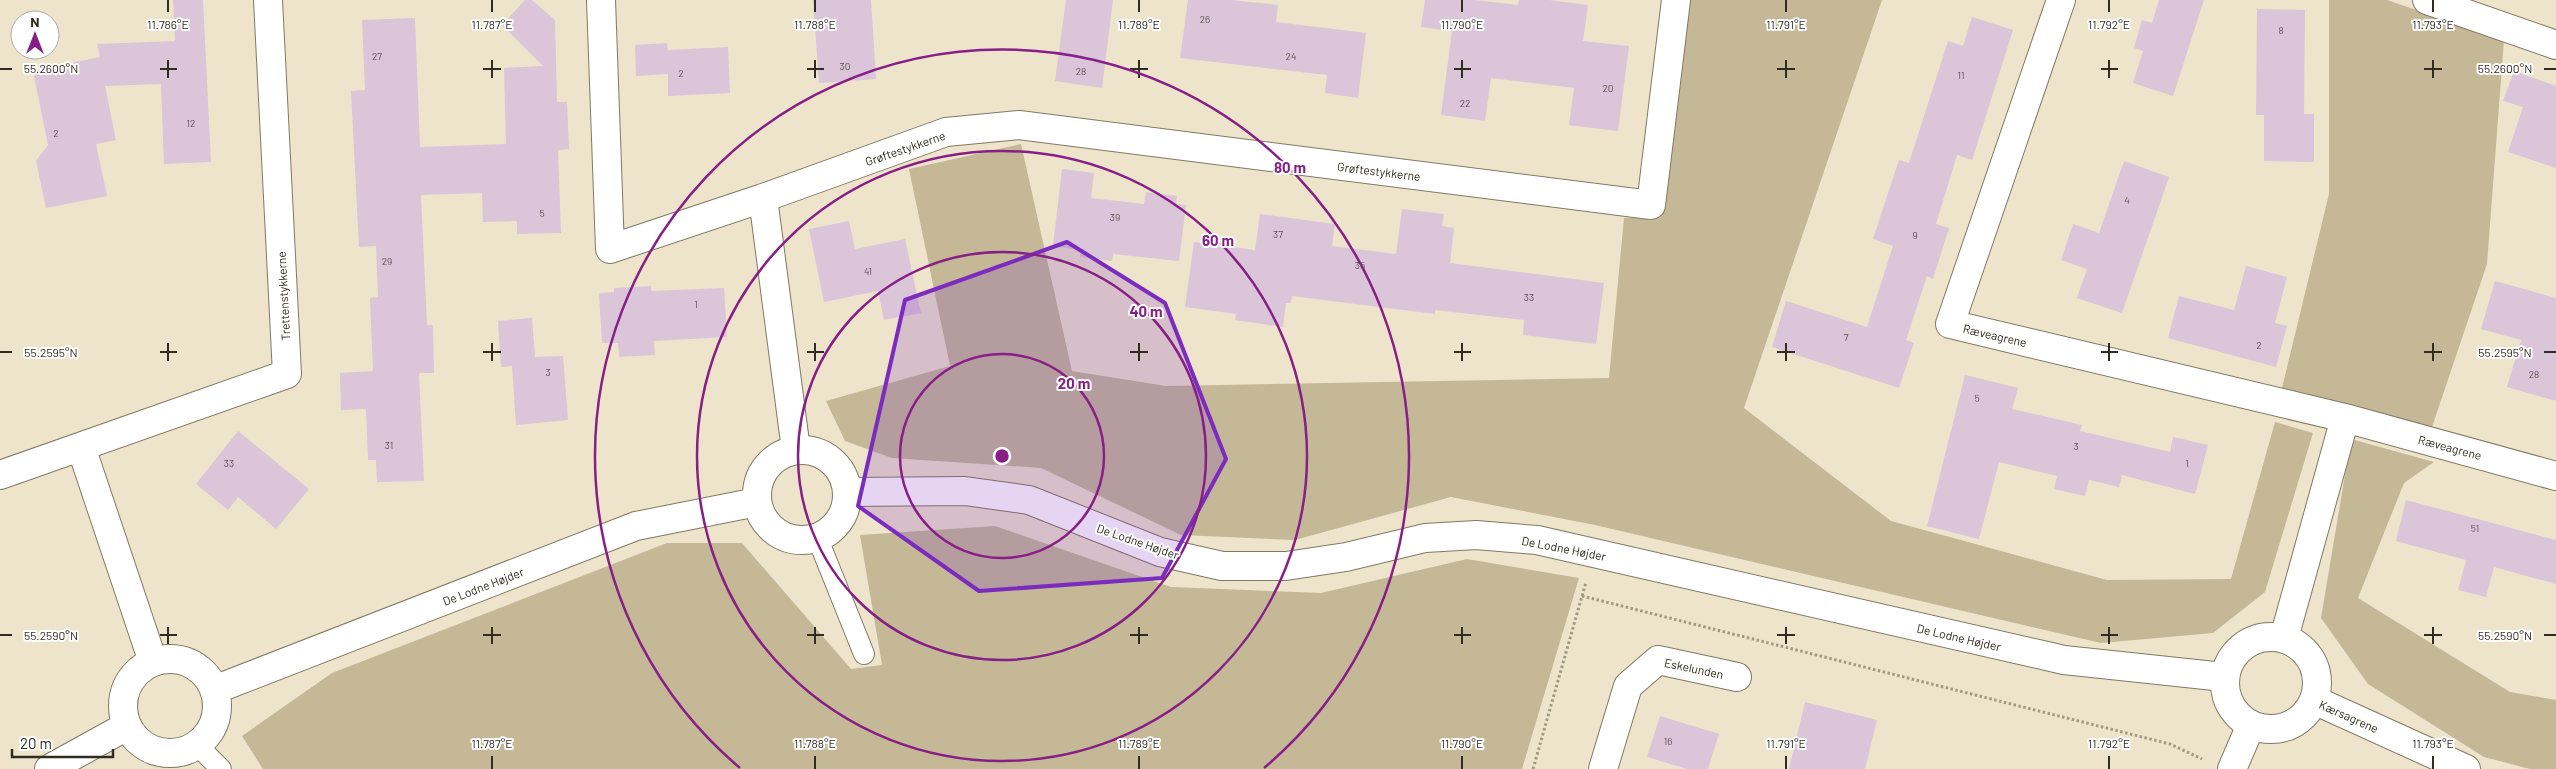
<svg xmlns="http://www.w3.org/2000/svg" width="2556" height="769" viewBox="0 0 2556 769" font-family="Barlow,sans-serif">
<rect width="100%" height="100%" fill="#ede4cb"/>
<!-- green -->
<path fill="#c4b897" d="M1687 0H1882L1744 408 1891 521 2107 580 2231 579 2275 422 2313 433 2265 592 2213 633 2101 643 1595 525 1451 497 1295 540 1181 535 1041 468 892 458 845 441 826 401 950 366 909 169 1021 144 1072 371 1166 386 1609 378 1624 218 1661 217Z
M2329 0H2387L2504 40 2487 264 2432 427 2282 388 2329 194Z
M2351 439 2434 462 2404 483 2358 598 2510 692 2556 700V769H2530L2484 757 2368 684 2321 618Z
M995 526 1171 587 1321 593 1467 559 1579 578 1522 769H263L242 736 332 673 667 543H742L851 669 882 665 860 535Z"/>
<!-- building -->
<path fill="#dac5d9" d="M173 0H203L211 162 164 164 161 84 105 86 116 140 96 144 107 196 46 208 36 161 48 145 33 71 100 57 97 44 175 41Z
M525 0H532L555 20 557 102H567L569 149 558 150 561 233 517 234V221L483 222 482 193 421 195 427 325H433L434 373H419L424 481 377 482 376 460H368L366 409 341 410 340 373 373 371 370 298 378 297 376 246 359 247 351 91 365 90 362 20 415 18 420 147 506 144 504 68 543 66 502 25Z
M813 0H871L876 79 819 83Z
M1066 0H1113L1102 88 1055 81Z
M1188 0H1231L1278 5 1276 22 1366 33 1358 98 1325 93 1327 75 1180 58Z
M1425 0H1475L1518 5 1519 0H1549L1588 5 1583 41 1629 46 1618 131 1569 125 1574 88 1491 78 1485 121 1441 115 1452 31 1421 27Z
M2159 0H2204L2173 96 2133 83 2143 51 2134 48 2142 20 2152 23Z
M2257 9 2305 10 2304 114H2314V162L2264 161V115H2256Z
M1972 17 2013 30 1972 160 1957 155 1936 224 1949 228 1933 279 1927 276 1906 340 1914 343 1899 388 1772 347 1786 301 1867 327 1893 246 1873 239 1899 160 1909 163 1948 41 1963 46Z
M667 43 668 50 728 47 730 93 668 96V74L636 76 635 45Z
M2514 71 2556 86V168L2508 152 2523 107 2503 101Z
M2124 161 2169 177 2122 313 2077 298 2087 269 2061 260 2073 224 2099 233Z
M1062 169 1094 173 1091 198 1144 204 1146 192 1177 196 1176 204 1186 205 1179 261 1113 254 1112 261 1080 257 1081 250 1053 246Z
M1402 209 1444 214 1442 226 1454 228 1450 263 1604 283 1596 344 1523 335 1524 320 1435 310V314L1292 296 1291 303H1286L1283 327 1235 320 1236 314 1185 307 1194 242 1255 250 1260 214 1335 224 1332 246 1396 254Z
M849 221 855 249 905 239 921 313 884 320 878 291 824 302 809 229Z
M2246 266 2287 277 2275 323 2287 326 2276 367 2168 338 2179 296 2234 310Z
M2495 281 2556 298V401L2507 387 2521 340 2481 329Z
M651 286V291L724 288 727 337 654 341 655 355 619 357 618 343H602L599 293 614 292V288Z
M532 318 535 357 563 356 568 420 516 425 512 366 501 367 498 321Z
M1965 375 2018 388 2012 409 2082 425 2080 431 2170 452 2173 437 2208 445 2195 494 2122 475 2119 487 2089 480 2085 496 2054 489 2057 476 1999 462 1979 539 1927 526Z
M238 431 309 489 276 529 238 497 228 510 196 484Z
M2406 500 2556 540V584L2494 567 2486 597 2458 590 2466 560 2396 541Z
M1805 702 1877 720 1865 769H1789Z
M1660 716 1719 734 1708 769H1687L1647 757Z"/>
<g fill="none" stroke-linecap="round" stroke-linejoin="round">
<!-- service casing -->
<g stroke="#817962" stroke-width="22">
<path id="service" d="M817 537 864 654
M197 745 221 769"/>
</g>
<!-- minor casing -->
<g stroke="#817962" stroke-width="30">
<path id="minor" d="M601 0 610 249 763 198 946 132 1019 125 1651 205 1676 0
M2061 0 1950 324 2345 418 2556 476
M2427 0 2556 45
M763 198 796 450
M81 447 153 662
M0 475 287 374 268 0
M2284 638 2345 418
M1603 769 1628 686 1658 660 1737 677
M2232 769 2251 725"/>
</g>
<!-- tertiary casing -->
<g stroke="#817962" stroke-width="30">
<path id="tertiary" d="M757 495a45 45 0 1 1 90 0a45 45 0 1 1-90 0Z
M847 492 965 491 1029 500 1160 552 1222 566H1286L1346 557 1425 538 1476 535 1537 540 2064 660 2224 677
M2225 683a46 46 0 1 1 92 0a46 46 0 1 1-92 0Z
M123 706a47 47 0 1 1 94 0a47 47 0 1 1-94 0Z
M214 690 636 526 757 502
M2314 700 2466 769
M49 769 127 726"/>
</g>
<!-- path -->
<path stroke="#a09986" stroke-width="3" stroke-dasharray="2.5 2.5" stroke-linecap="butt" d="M1582 596 2170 744 2202 759
M1533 769 1586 582"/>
<!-- service -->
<use href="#service" stroke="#fff" stroke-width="20"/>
<!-- minor -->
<use href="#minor" stroke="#fff" stroke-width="28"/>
<!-- tertiary -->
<use href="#tertiary" stroke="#fff" stroke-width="28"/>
</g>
<!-- marked area -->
<path fill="#7b2cbf" fill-opacity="0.2" stroke="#7b2cbf" stroke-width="4" stroke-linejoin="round" d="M1067 242 1165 303 1226 459 1162 578 979 591 858 506 905 300Z"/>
<!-- ticks -->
<path fill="none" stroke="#302c22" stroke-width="2" d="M168 0V12M492 0V12M815 0V12M1139 0V12M1462 0V12M1786 0V12M2109 0V12M2433 0V12M168 60V78M492 60V78M815 60V78M1139 60V78M1462 60V78M1786 60V78M2109 60V78M2433 60V78M0 69H12M160 69H177M483 69H501M807 69H824M1130 69H1148M1454 69H1471M1777 69H1795M2101 69H2118M2424 69H2442M2544 69H2556M168 343V361M492 343V361M815 343V361M1139 343V361M1462 343V361M1786 343V361M2109 343V361M2433 343V361M0 352H12M160 352H177M483 352H501M807 352H824M1130 352H1148M1454 352H1471M1777 352H1795M2101 352H2118M2424 352H2442M2544 352H2556M168 627V644M492 627V644M815 627V644M1139 627V644M1462 627V644M1786 627V644M2109 627V644M2433 627V644M0 635H12M160 635H177M483 635H501M807 635H824M1130 635H1148M1454 635H1471M1777 635H1795M2101 635H2118M2424 635H2442M2544 635H2556M492 756V769M815 756V769M1139 756V769M1462 756V769M1786 756V769M2109 756V769M2433 756V769"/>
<!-- distance rings -->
<g fill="none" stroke="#871f86" stroke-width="2.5">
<circle cx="1002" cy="456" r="102"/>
<circle cx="1002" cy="456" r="204"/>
<circle cx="1002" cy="456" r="305"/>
<path d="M740 768A407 407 0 1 1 1264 768"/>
</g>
<g text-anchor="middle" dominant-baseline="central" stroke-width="4" stroke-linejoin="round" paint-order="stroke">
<!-- number labels -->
<g font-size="10" fill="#5a5250">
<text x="1205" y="19">26</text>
<text x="2281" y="30">8</text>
<text x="377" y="56">27</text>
<text x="1291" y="56">24</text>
<text x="845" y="66">30</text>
<text x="1081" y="71">28</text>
<text x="681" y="73">2</text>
<text x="1961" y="75">11</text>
<text x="1608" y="88">20</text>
<text x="1465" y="103">22</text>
<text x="191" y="123">12</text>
<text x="56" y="133">2</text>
<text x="2127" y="200">4</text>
<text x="542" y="213">5</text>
<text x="1115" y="217">39</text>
<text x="1278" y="234">37</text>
<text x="1915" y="235">9</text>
<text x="387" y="261">29</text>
<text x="1360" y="265">35</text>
<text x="868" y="271">41</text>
<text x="1529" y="297">33</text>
<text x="696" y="304">1</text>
<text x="1846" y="337">7</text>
<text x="2259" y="345">2</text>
<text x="548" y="372">3</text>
<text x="2534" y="374">28</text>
<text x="1977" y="398">5</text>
<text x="389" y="445">31</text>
<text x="2076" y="446">3</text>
<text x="229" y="463">33</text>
<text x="2187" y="463">1</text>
<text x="2475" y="528">51</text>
<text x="1668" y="741">16</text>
</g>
<!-- street labels -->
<g font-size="12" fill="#302c22" stroke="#fff">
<text transform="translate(905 148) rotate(-19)">Grøftestykkerne</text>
<text transform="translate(1379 171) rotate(7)">Grøftestykkerne</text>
<text transform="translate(283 296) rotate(-93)">Trettenstykkerne</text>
<text transform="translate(1995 335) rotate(13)">Ræveagrene</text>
<text transform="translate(2450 447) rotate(15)">Ræveagrene</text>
<text transform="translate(1138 541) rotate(19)">De Lodne Højder</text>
<text transform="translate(1564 548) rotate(11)">De Lodne Højder</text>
<text transform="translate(483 586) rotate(-21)">De Lodne Højder</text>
<text transform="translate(1959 637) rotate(13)">De Lodne Højder</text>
<text transform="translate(1694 668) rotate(12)">Eskelunden</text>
<text transform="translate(2349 716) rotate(24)">Kærsagrene</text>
</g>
</g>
<g font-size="12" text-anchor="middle" fill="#302c22" stroke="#fff" stroke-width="4" stroke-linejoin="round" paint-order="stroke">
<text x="168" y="29">11.786°E</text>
<text x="492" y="29">11.787°E</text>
<text x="815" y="29">11.788°E</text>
<text x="1139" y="29">11.789°E</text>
<text x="1462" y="29">11.790°E</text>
<text x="1786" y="29">11.791°E</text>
<text x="2109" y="29">11.792°E</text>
<text x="2433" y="29">11.793°E</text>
<text x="51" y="73">55.2600°N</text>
<text x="2505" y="73">55.2600°N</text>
<text x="51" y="357">55.2595°N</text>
<text x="2505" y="357">55.2595°N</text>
<text x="51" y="640">55.2590°N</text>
<text x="2505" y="640">55.2590°N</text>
<text x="492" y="748">11.787°E</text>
<text x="815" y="748">11.788°E</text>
<text x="1139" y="748">11.789°E</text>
<text x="1462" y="748">11.790°E</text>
<text x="1786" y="748">11.791°E</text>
<text x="2109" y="748">11.792°E</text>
<text x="2433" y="748">11.793°E</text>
</g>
<circle cx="1002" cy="456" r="8" fill="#871f86" stroke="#fff" stroke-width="2.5"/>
<g font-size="15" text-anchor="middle" font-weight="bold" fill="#871f86" stroke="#fff" stroke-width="4" stroke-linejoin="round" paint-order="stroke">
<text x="1290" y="173">80 m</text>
<text x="1218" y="246">60 m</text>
<text x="1146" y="317">40 m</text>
<text x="1074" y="389">20 m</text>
</g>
<!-- north arrow -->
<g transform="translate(35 35)"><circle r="24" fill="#ffffff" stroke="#acaba7"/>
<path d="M0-4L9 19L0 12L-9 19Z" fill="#871f86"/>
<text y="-8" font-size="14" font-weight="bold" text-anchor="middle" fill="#302c22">N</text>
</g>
<!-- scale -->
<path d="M12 749v8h101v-8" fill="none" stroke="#302c22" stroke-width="2.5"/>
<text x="20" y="749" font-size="15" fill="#302c22" stroke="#ffffff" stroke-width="4" paint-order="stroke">20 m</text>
</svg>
